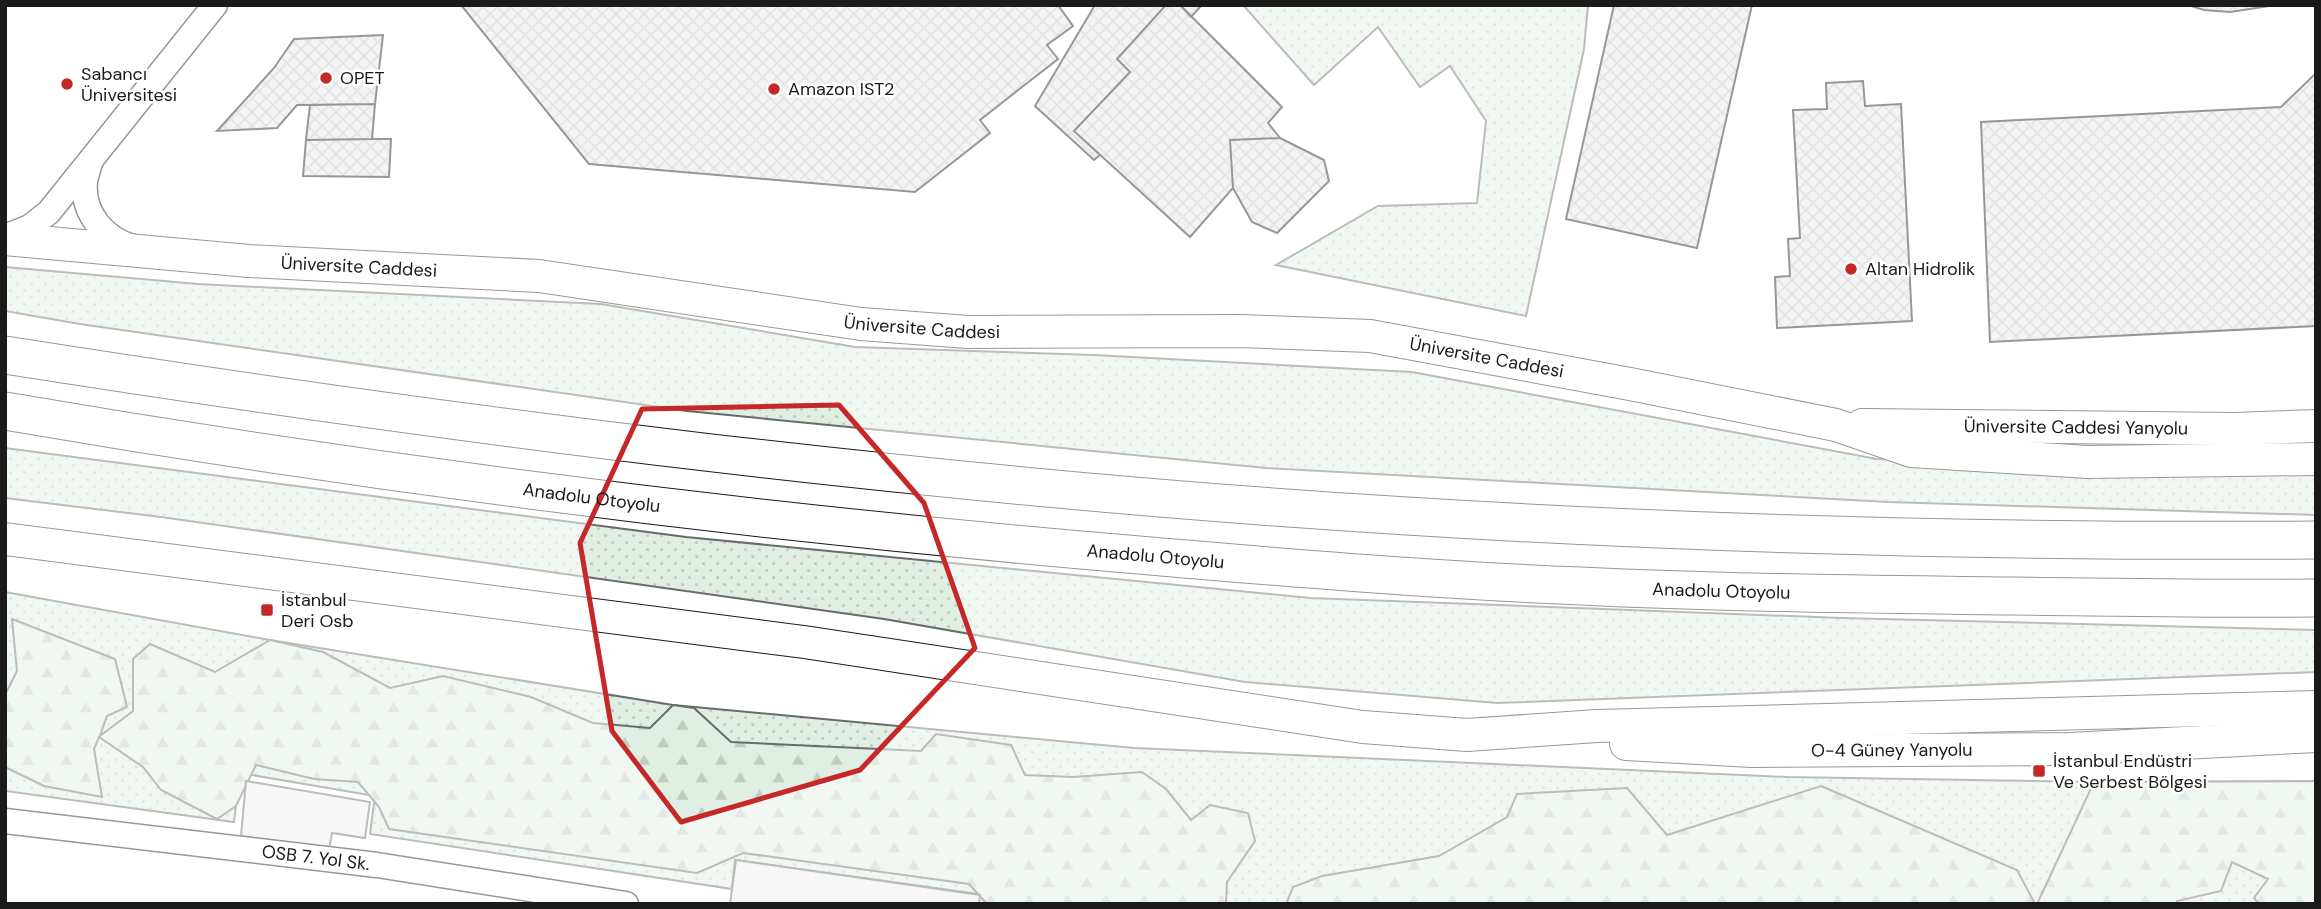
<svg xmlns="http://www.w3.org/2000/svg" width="2321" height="909" viewBox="0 0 2321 909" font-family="'DM Sans',sans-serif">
<defs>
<pattern id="grass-dots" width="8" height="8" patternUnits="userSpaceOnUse" patternTransform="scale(1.75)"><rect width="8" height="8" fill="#e0efe3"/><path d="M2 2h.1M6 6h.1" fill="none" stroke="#c0ccc2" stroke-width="1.8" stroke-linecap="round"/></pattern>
<pattern id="forest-firs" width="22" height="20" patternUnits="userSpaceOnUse" patternTransform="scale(1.75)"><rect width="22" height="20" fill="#e0efe3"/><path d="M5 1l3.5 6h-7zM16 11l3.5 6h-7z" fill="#c0ccc2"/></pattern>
<pattern id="building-cross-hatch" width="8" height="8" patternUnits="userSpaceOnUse" patternTransform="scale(1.75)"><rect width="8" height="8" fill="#e6e6e6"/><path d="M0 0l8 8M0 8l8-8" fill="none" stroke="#c5c5c5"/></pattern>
</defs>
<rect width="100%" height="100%" fill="#fff"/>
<!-- grass -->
<path fill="url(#grass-dots)" stroke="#6a6a6a" stroke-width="2" d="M1243 5H1588L1584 49 1526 316 1276 265 1378 206 1477 203 1486 121 1450 66 1420 87 1378 27 1314 85Z
M5 267 198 284 601 304 855 347 1094 355 1412 372 1877 459 2316 473V515L1888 502 1266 468 687 411 80 324 5 311Z
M5 448 686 537 1310 598 1842 618 2316 630V672L1497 703 1245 682 884 619 161 517 5 498Z
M5 592 270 640 673 705 1134 748 1788 777 2094 782 2316 781V904H979V894L735 860 732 889 370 834 375 796 240 773 234 822 5 791Z"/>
<!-- forest -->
<path fill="url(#forest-firs)" stroke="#6a6a6a" stroke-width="2" d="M12 619 115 659 127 707 107 716 100 736 133 711V659L150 644 215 672 270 640 323 652 390 688 443 676 531 697 593 723 650 728 673 705 694 708 731 742 921 751 936 734 1011 745 1025 775 1073 777 1142 772 1166 789 1191 820 1210 805 1248 813 1255 841 1227 882 1226 904H987L969 884 743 853 697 873 389 829 379 807 358 782 314 779 256 765 236 806 217 819 161 790 143 767 99 737 94 749 102 797 44 786 5 767V695L17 671Z
M2316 781V904H2259L2254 898 2268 879 2232 862 2221 891 2177 901 2176 904H2037L2094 782Z
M1821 786 2017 870 2035 904H1286L1293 887 1322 876 1439 856 1507 817 1517 794 1627 788 1667 835Z"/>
<!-- parking -->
<path fill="#ededed" stroke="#6a6a6a" stroke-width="2" d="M246 781 370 802 365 838 332 833 329 850 241 836Z
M736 860 980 895 979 904H730Z"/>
<!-- building -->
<path fill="url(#building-cross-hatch)" stroke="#1a1a1a" stroke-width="2" d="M461 5H1058L1073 26 1047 45 1058 59 980 120 990 133 915 192 589 164Z
M1095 5H1166L1117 59 1130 72 1074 131 1100 155 1094 160 1035 106Z
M1166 5H1180L1282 107 1268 123 1280 138 1230 140 1233 188 1190 237 1074 131 1130 72 1117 59Z
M1180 5H1202L1191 17Z
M1614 5H1752L1697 248 1566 219Z
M2188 5H2276L2230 12 2204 10Z
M383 35 375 104 297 105 277 128 217 131 274 68 294 39Z
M2316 73V326L1990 342 1981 122 2281 107Z
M1863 81 1865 106 1901 104 1912 321 1777 328 1775 277 1790 276 1788 239 1800 238 1793 110 1827 109 1826 83Z
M375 104 372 139 306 140 310 105Z
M1280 138 1324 160 1329 181 1277 233 1252 222 1233 188 1230 140Z
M372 139H391L389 177 303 176 306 140Z"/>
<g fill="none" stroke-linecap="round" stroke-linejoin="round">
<!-- minor casing -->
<g stroke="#1a1a1a" stroke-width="27">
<g id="minor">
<path d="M91 160C89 167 86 175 85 182 82 213 104 239 133 247"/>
<path d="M5 237 30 227 49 212 215 5"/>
<path id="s1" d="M5 821 377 865 626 904"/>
</g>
</g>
<!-- major casing -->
<g stroke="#1a1a1a" stroke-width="34">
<g id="major">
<path id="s2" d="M5 239 249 261 539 276 861 324 968 332 1241 331 1370 336 1630 384 1836 425 1911 451 2088 462 2316 459"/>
<path id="s3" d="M1862 425 2235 429 2316 426"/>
<path d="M5 539 804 642 1363 727 1467 735 1597 726 2316 707"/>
<path id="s4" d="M1626 744 1752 751 2070 749 2316 736"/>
</g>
</g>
<!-- highway casing -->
<g stroke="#1a1a1a" stroke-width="39">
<g id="highway">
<path d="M5 355C470 428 937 487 1407 516 1709 535 2013 542 2316 540"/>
<path id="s5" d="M5 411C377 475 751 522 1127 554 1278 567 1430 580 1581 586 1725 593 1869 594 2012 596 2114 597 2215 599 2316 598"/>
</g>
</g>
<!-- minor -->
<use href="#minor" stroke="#fff" stroke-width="24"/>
<!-- major -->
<use href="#major" stroke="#fff" stroke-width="32"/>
<!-- highway -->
<use href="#highway" stroke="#fff" stroke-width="37"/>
</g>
<!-- marked area -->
<path d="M0 0H2321V909H0ZM839 405 924 503 975 648 860 770 681 822 612 731 580 543 642 409Z" fill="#fff" fill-opacity=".55" fill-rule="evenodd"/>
<path fill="none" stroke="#c62828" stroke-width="5" stroke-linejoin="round" d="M839 405 924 503 975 648 860 770 681 822 612 731 580 543 642 409Z"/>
<!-- markers -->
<g fill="#c62828" stroke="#fff" stroke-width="2.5">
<circle cx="326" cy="78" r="7"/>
<circle cx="67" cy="84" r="7"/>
<circle cx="774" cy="89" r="7"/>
<circle cx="1851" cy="269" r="7"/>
<rect x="260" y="603" width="14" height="14" rx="3.5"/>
<rect x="2032" y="764" width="14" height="14" rx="3.5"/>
</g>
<g text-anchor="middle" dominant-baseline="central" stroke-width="5" stroke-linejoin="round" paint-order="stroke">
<!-- poi labels -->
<g font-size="18" fill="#1a1a1a" stroke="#fff" text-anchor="start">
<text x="81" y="74">Sabancı<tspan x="81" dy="21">Üniversitesi</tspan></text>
<text x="340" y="78">OPET</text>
<text x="788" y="89">Amazon IST2</text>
<text x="1865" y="269">Altan Hidrolik</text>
<text x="281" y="600">İstanbul<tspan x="281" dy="21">Deri Osb</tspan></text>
<text x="2053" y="761">İstanbul Endüstri<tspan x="2053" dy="21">Ve Serbest Bölgesi</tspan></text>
</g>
<!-- street labels -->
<g font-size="18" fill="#1a1a1a" stroke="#fff">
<text stroke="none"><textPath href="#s2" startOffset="355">Üniversite Caddesi</textPath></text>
<text stroke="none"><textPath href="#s2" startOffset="922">Üniversite Caddesi</textPath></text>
<text stroke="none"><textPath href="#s2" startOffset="1489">Üniversite Caddesi</textPath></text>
<text stroke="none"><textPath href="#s3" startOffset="214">Üniversite Caddesi Yanyolu</textPath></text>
<text stroke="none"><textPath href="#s5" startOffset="593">Anadolu Otoyolu</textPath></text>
<text stroke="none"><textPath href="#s5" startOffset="1160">Anadolu Otoyolu</textPath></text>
<text stroke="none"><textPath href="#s5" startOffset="1727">Anadolu Otoyolu</textPath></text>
<text stroke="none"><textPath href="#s4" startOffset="266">O-4 Güney Yanyolu</textPath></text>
<text stroke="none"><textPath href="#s1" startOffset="313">OSB 7. Yol Sk.</textPath></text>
</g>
</g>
<!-- border -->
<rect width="2321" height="909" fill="none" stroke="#1a1a1a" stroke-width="14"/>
</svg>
